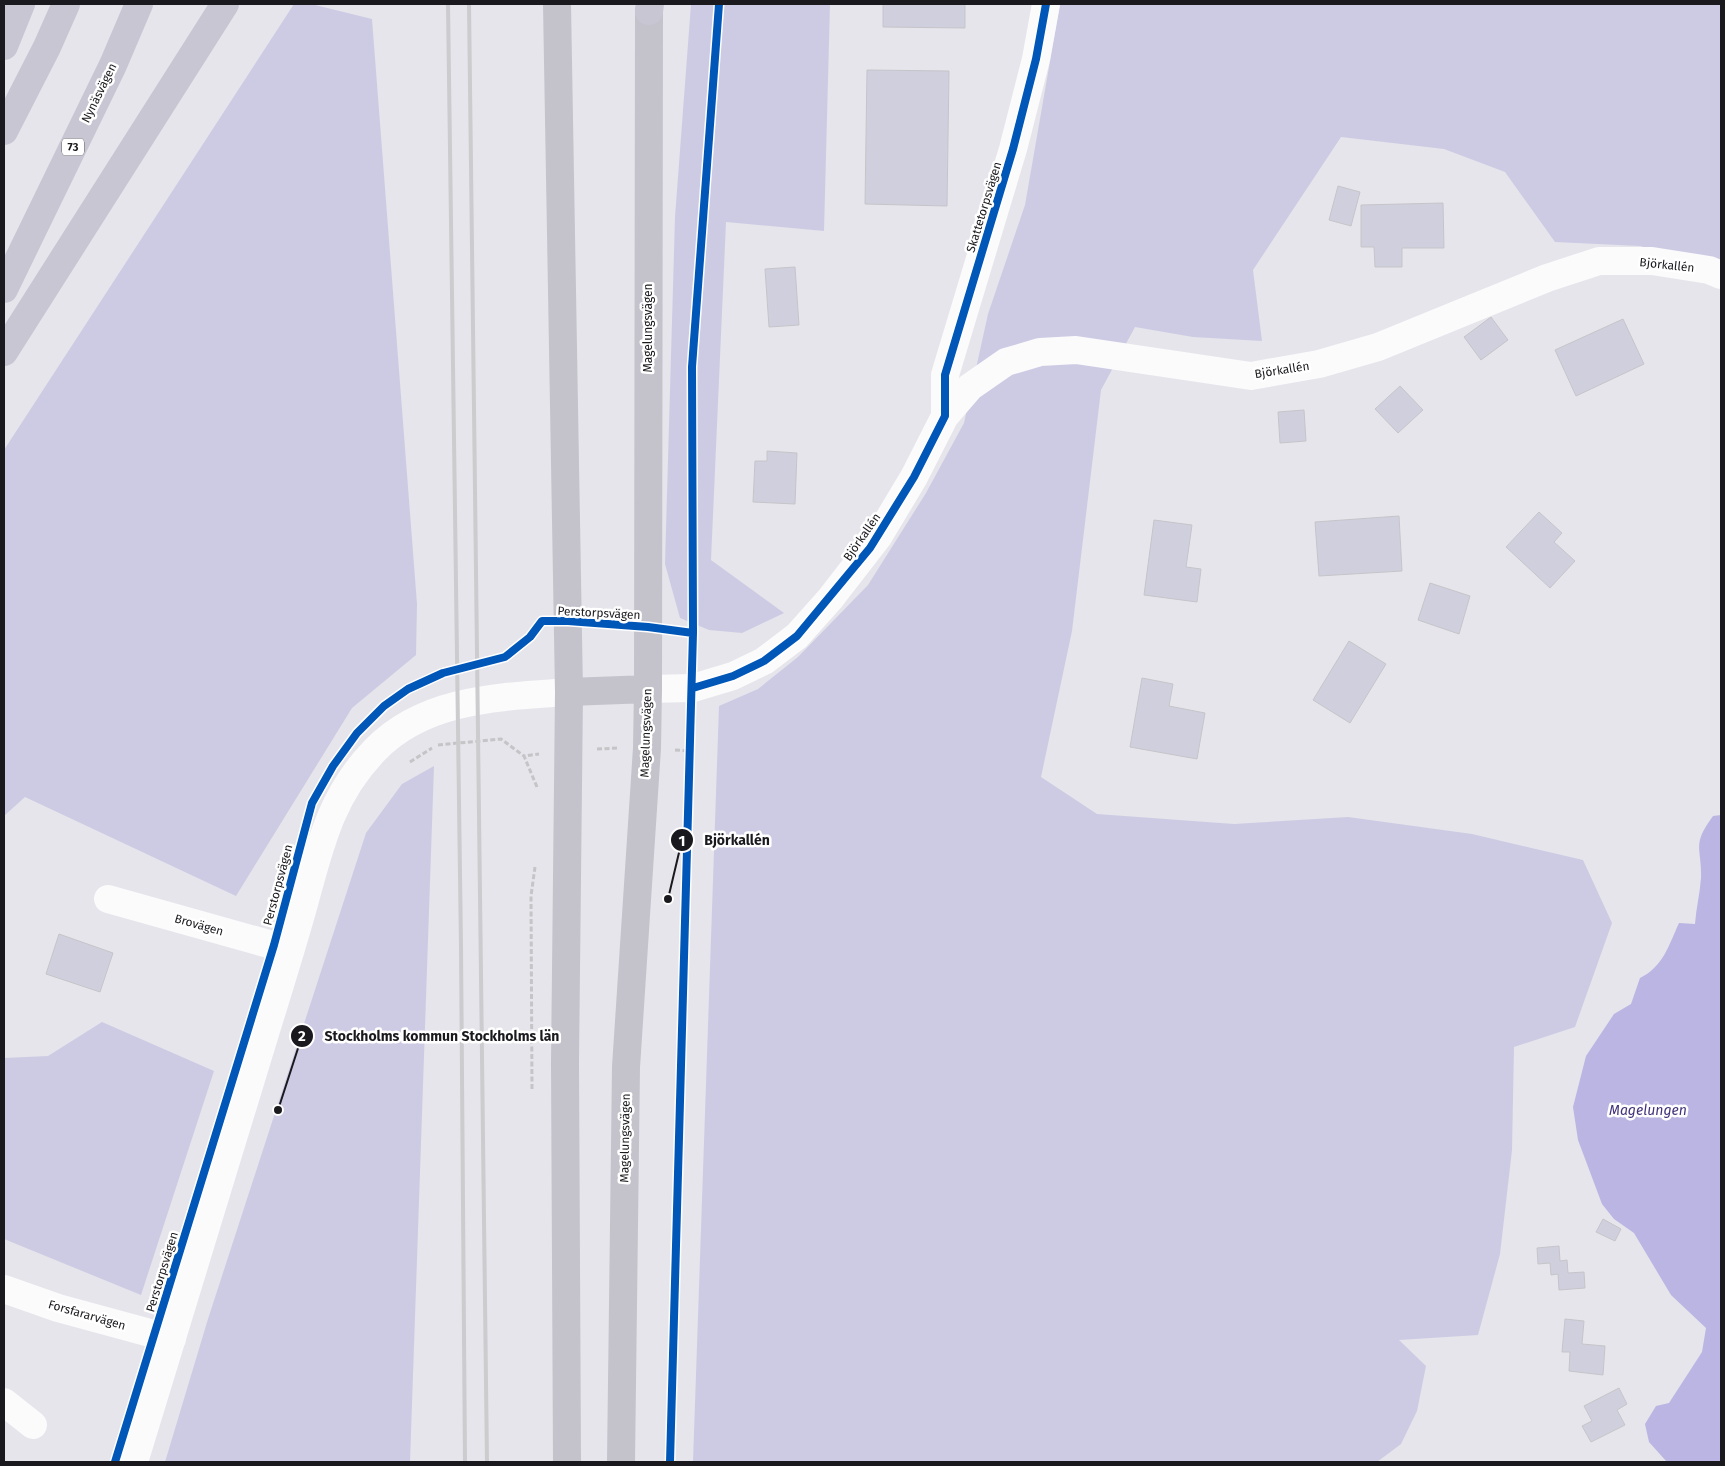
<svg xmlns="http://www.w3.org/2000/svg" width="1725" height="1466" viewBox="0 0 1725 1466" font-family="'Fira Sans',sans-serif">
<rect width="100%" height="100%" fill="#e5e5eb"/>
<!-- green -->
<path fill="#cdcbe4" d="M294 4H311L372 19 417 604 416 655 352 708 236 896 25 797 4 816V450Z
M691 4H830L824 231 726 222 711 560 784 613 742 633 709 630 680 618 665 564 675 217Z
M1060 4H1721V267L1640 246 1555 242 1505 172 1444 149 1341 137 1253 270 1262 341 1193 337 1135 327 1101 390 1072 631 1041 777 1097 814 1234 824 1348 817 1472 834 1583 860 1612 923 1575 1027 1514 1047 1512 1150 1500 1254 1478 1335 1399 1340 1426 1366 1417 1411 1401 1444 1377 1462H693L719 706 758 689 798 657 868 585 926 493 964 423 988 314 1025 205Z
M434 766 410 1462H165L208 1319 366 833 402 784Z
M102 1022 214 1071 141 1295 4 1239V1058L48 1056Z"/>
<!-- water -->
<path fill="#bab5e3" d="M1721 815V1462H1667L1649 1442 1645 1424 1656 1406 1669 1403 1702 1352 1706 1328 1671 1295 1634 1233 1614 1219 1602 1204 1578 1140 1573 1107 1586 1056 1614 1014 1631 1004 1640 978C1663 967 1669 945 1679 923L1695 924C1696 909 1700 893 1701 878 1702 847 1691 846 1713 816Z"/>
<!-- building -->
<path fill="#d0cfde" stroke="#c5c5c9" d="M883 4H965V28L883 27Z
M867 70 949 71 947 206 865 204Z
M1338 186 1360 192 1351 226 1329 220Z
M1443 203 1444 248H1402V267H1375L1374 247H1361V205Z
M795 267 799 325 769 327 765 269Z
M1491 317 1508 340 1481 360 1464 337Z
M1623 319 1644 364 1576 396 1555 350Z
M1400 386 1423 410 1398 433 1375 409Z
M1304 410 1306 441 1280 443 1278 412Z
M767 451 797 453 795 504 753 502 755 461H767Z
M1539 512 1562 533 1554 542 1575 561 1550 588 1506 547Z
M1399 516 1402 571 1319 576 1315 522Z
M1154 520 1192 525 1186 567 1201 569 1197 602 1144 595Z
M1430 583 1470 596 1459 634 1418 620Z
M1349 641 1386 664 1350 723 1313 700Z
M1142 678 1173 684 1169 706 1205 713 1197 759 1130 747Z
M59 934 113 953 100 992 46 974Z
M1603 1219 1621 1229 1615 1241 1596 1232Z
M1559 1246 1560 1261 1567 1260 1568 1273 1584 1272 1585 1288 1559 1290 1558 1274 1551 1275 1550 1263 1538 1264 1537 1248Z
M1565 1319 1584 1321 1582 1344 1605 1346 1603 1375 1569 1371 1570 1352H1562Z
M1619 1388 1627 1404 1617 1410 1625 1425 1591 1442 1582 1426 1592 1421 1584 1406Z"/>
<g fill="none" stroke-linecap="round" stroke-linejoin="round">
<!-- path -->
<path stroke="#c5c5c7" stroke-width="3" stroke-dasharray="5 2.5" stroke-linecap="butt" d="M438 745 501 739 524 756
M597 749 619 748
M675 750 692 751
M410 762 432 748
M537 787 524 756 539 754
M532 1089 531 896 535 867"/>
<!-- minor -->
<path stroke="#fbfbfc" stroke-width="28" d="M945 416V375L1013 149 1036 59 1046 4
M648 689 693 688 733 676 764 661 797 636 830 599 878 537 914 477 945 416 970 387 1006 362 1040 352 1076 350 1251 376 1319 364 1378 347 1547 278 1599 261H1652L1709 270 1721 275
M108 899 290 950
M4 1289 58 1308 172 1339
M4 1402 33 1425
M134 1462C179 1317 223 1172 267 1027 279 988 291 950 302 911 319 850 329 797 375 750 425 698 501 697 569 692"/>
<!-- major -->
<path stroke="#c4c3cc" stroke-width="28" d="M557 4 569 692 565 1063 567 1462
M569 692 648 689
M621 1462 626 1067 647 748 648 689 649 11"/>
<!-- highway -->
<path stroke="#c9c6d4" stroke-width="28" d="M649 11 650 4
M4 46 21 4
M4 131 47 47 66 4
M4 289 113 65 139 4
M4 352 225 4"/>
<!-- rail -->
<path stroke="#cccbcd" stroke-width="4" d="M448 4 461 946 465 1462
M469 4 487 1462"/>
<!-- cycleway casing -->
<g stroke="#fff" stroke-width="11">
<path id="cycleway" d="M693 633 692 367 719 4
M693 688 733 676 764 661 797 636 870 548 914 477 945 416V375L1013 149 1036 59 1046 4
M115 1462 274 945 312 803 333 766 357 733 384 706 408 689 443 673 505 657 530 637 542 621H568L648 627 693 633 670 1462"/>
</g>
<!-- cycleway -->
<use href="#cycleway" stroke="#0057b8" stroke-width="8"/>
</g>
<g text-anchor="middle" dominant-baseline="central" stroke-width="5" stroke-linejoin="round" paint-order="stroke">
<!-- shield labels -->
<rect fill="#fff" stroke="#5f5f62" stroke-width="1" x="62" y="138.5" width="22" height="17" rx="4"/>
<g font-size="11" font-weight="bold" fill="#1a1a1e">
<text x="73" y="147">73</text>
</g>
<!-- street labels -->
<g font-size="12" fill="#1a1a1e" stroke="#fff">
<text transform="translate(99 93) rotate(-64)">Nynäsvägen</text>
<text transform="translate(984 207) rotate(-73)">Skattetorpsvägen</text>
<text transform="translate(1667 265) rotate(6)">Björkallén</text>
<text transform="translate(648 328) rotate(-90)">Magelungsvägen</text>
<text transform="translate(1282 370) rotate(-9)">Björkallén</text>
<text transform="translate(862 537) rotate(-55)">Björkallén</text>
<text transform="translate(599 613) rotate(3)">Perstorpsvägen</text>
<text transform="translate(646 733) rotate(-88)">Magelungsvägen</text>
<text transform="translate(278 885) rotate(-75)">Perstorpsvägen</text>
<text transform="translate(199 925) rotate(16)">Brovägen</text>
<text transform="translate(625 1138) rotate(-89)">Magelungsvägen</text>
<text transform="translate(162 1272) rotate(-73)">Perstorpsvägen</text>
<text transform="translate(87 1315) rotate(16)">Forsfararvägen</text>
</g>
<!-- water labels -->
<g font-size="14" font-style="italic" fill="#42327b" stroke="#fff">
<text x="1648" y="1110">Magelungen</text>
</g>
</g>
<!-- callouts -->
<path fill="none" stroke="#1a1a1e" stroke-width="2" d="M668 899L682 840M278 1110L302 1036"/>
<g fill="#1a1a1e" stroke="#fff" stroke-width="2">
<circle cx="668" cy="899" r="5"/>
<circle cx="278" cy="1110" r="5"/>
<circle cx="682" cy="840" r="12"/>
<circle cx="302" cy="1036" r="12"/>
</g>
<g font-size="15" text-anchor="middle" font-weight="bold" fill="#fff">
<text x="682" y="846">1</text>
<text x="302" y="1041">2</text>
</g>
<g font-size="14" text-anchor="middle" font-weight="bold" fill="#1a1a1e" stroke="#fff" stroke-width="5" stroke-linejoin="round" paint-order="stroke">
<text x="737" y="845">Björkallén</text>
<text x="442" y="1041">Stockholms kommun Stockholms län</text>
</g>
<!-- border -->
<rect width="1725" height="1466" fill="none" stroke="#1a1a1e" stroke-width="10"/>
</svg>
